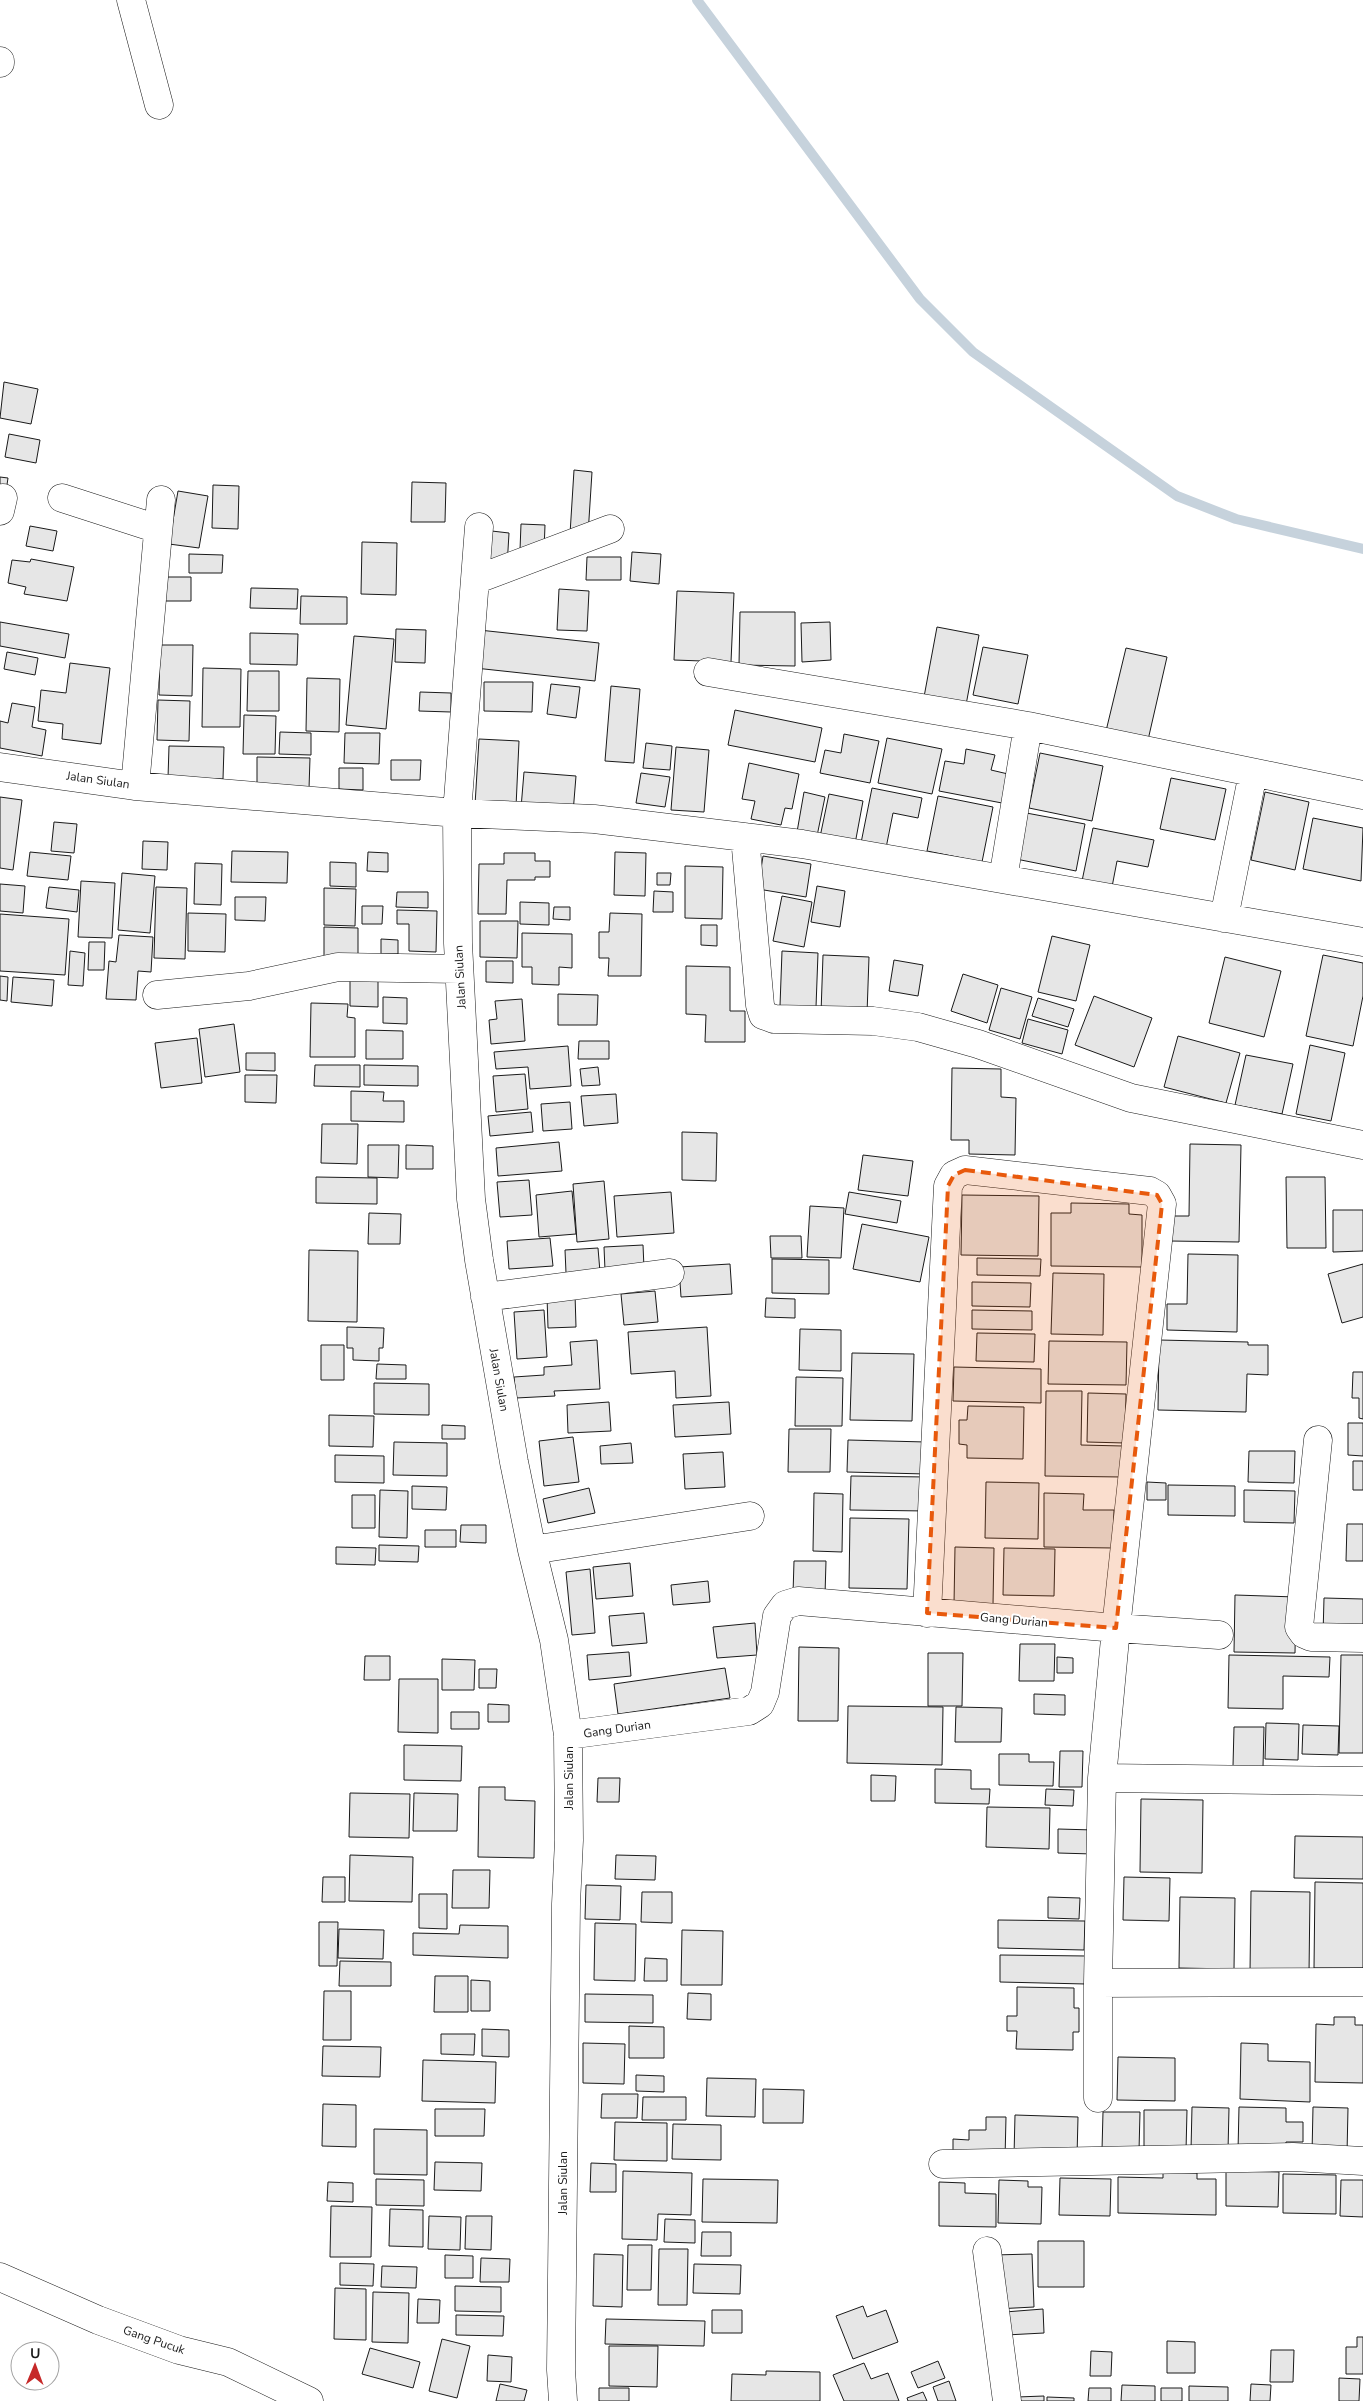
<svg xmlns="http://www.w3.org/2000/svg" width="1363" height="2401" viewBox="0 0 1363 2401" font-family="'Nunito Sans',sans-serif">
<rect width="100%" height="100%" fill="#fff"/>
<g fill="none" stroke-linecap="round" stroke-linejoin="round">
<!-- stream -->
<path stroke="#c6d2dc" stroke-width="10" d="M697 0 920 299 973 352 1177 496 1236 519 1363 549"/>
</g>
<!-- building -->
<path fill="#e6e6e6" stroke="#1a1a1a" d="M4 382 38 389 31 424 0 418Z
M9 434 40 440 36 463 5 457Z
M574 470 592 472 588 535 570 534Z
M0 477 8 478 5 498 0 497Z
M412 482 446 483 445 522H411Z
M213 485 239 486 238 529 212 528Z
M178 491 208 496 199 548 169 544Z
M521 524 545 525 544 551 520 550Z
M30 526 57 531 53 551 26 546Z
M483 530 509 533 507 567 480 564Z
M362 542 397 543 396 595 361 594Z
M632 552 661 554 659 584 630 581Z
M189 554 223 555 222 573H189Z
M587 557H621V580H586Z
M31 559 74 567 67 601 24 594 26 587 8 583 12 560 30 562Z
M164 577H191V601H164Z
M251 588 298 589 297 609 250 608Z
M559 589 589 591 587 631 557 630Z
M677 591 734 593 731 662 674 660Z
M301 596 347 597V624H300Z
M740 612H795V666L739 665Z
M0 622 69 634 65 658 0 646Z
M830 622 831 660 802 662 801 623Z
M937 627 979 635 966 705 924 697Z
M396 629 426 630 425 663 395 662Z
M479 630 599 643 595 681 475 668Z
M250 633 298 634 297 665 250 664Z
M354 636 394 639 386 729 346 725Z
M160 645H193L192 696 159 695Z
M983 647 1028 655 1018 704 973 695Z
M1126 648 1167 657 1148 740 1106 731Z
M7 652 38 658 35 675 4 669Z
M70 663 110 668 101 744 62 739 63 724 38 721 41 690 66 693Z
M203 668 241 669 240 727H202Z
M248 671H279V711H247Z
M307 678 340 679 339 732 306 731Z
M484 682H533L532 712 484 711Z
M551 684 580 687 576 718 547 714Z
M611 686 640 689 634 763 605 761Z
M420 692 451 693V712L419 711Z
M158 700 190 701 189 741 157 740Z
M12 703 35 707 32 727 46 730 42 756 0 748V721L8 723Z
M735 710 822 728 815 762 728 745Z
M244 715 276 716 275 754H243Z
M280 732 311 733V755L279 754Z
M345 733H380L379 764 344 763Z
M844 734 879 741 870 783 820 773 825 750 841 753Z
M887 738 942 749 932 794 878 783Z
M479 739 519 741 516 807 475 805Z
M646 743 672 746 670 770 643 768Z
M169 746 224 747 223 779 168 778Z
M676 747 709 750 704 812 671 810Z
M966 749 995 755 991 770 1008 774 1002 803 939 791 945 761 964 764Z
M1040 753 1103 766 1092 821 1029 808Z
M257 757 310 758 309 789 257 788Z
M391 760H421L420 780H391Z
M749 763 799 774 792 809 785 808 781 825 751 819 755 801 742 799Z
M339 768H363V790L339 789Z
M524 772 576 776 573 813 521 808Z
M641 773 670 777 665 807 636 803Z
M1171 778 1226 789 1215 840 1160 829Z
M872 788 922 798 918 818 893 813 886 848 861 843Z
M804 792 825 797 817 836 797 832Z
M1265 792 1309 802 1295 870 1251 860Z
M829 794 863 801 855 844 820 837Z
M938 796 993 807 982 862 927 851Z
M0 797 22 800 13 870 0 868Z
M1021 812 1085 824 1076 871 1011 858Z
M1313 818 1363 828 1361 881 1303 869Z
M54 822 77 824 74 853 51 851Z
M1093 828 1154 840 1148 867 1117 861 1112 887 1082 881Z
M143 841 168 842 167 870 142 869Z
M232 851 288 852 287 883 231 882Z
M30 852 71 856 68 880 27 876Z
M368 852 388 853V872L367 871Z
M615 852 646 853 645 896 614 895Z
M504 853H535V861H550V877H535V880H507L506 914H478L479 864H504Z
M763 856 811 864 806 897 758 889Z
M330 862 356 863V887L330 886Z
M195 863 222 864 221 905 194 904Z
M685 866 723 867 722 919 685 918Z
M122 873 155 876 150 933 118 930Z
M657 873H671L670 885H657Z
M81 881 115 883 112 938 78 937Z
M0 884 25 886 23 913 0 911Z
M817 886 845 891 840 927 811 922Z
M49 887 79 890 77 912 46 908Z
M156 887 187 888 185 959 154 958Z
M324 888 356 889 355 926 324 925Z
M654 891 673 892V912H653Z
M397 892H428V908L396 907Z
M782 896 812 902 804 947 773 941Z
M235 897H266L265 921 235 920Z
M520 902 549 903V925L520 924Z
M362 906H383L382 924H362Z
M554 907H570V920L553 919Z
M397 910 437 911 436 952 409 951V924H397Z
M188 913 226 914 225 952 188 951Z
M610 913 642 914 641 976H608L609 958H599V932H609Z
M0 914 69 919 65 975 0 971Z
M480 921H518L517 958 480 957Z
M701 925H717V946L701 945Z
M324 927 358 928V957L324 956Z
M522 933 572 934V968L559 967V985L532 984V967H522Z
M119 935 153 937 151 972 138 971 136 1000 106 999 109 961 116 962Z
M1052 936 1090 945 1076 1001 1038 992Z
M381 939 398 940V954H381Z
M89 942H105L104 970H88Z
M70 951 85 953 83 986 68 985Z
M782 951 818 953 816 1007 780 1006Z
M823 955 869 957 867 1014 821 1013Z
M1323 955 1363 963V996L1353 1046 1306 1036Z
M1225 957 1281 971 1264 1037 1209 1023Z
M894 960 923 965 918 996 889 991Z
M486 961H513V983L486 982Z
M686 966 730 967V1011H745V1042H705L706 1015 686 1014Z
M963 974 998 985 987 1023 951 1011Z
M0 976 8 977 7 1001 0 1000Z
M13 977 54 980 52 1006 11 1002Z
M350 979H378V1007L350 1006Z
M1001 988 1032 997 1020 1039 989 1030Z
M558 994 598 995 597 1025H558Z
M1094 996 1152 1018 1134 1067 1075 1045Z
M383 997 407 998V1024L383 1023Z
M1038 998 1074 1009 1068 1027 1032 1016Z
M522 999 525 1041 491 1044 489 1020 497 1019 495 1001Z
M311 1003 348 1004 347 1017 355 1018V1057H310Z
M1028 1019 1068 1030 1062 1054 1022 1043Z
M234 1024 240 1072 205 1077 199 1029Z
M366 1030 403 1031V1059H366Z
M1178 1036 1240 1053 1226 1103 1164 1087Z
M197 1038 202 1083 161 1088 155 1043Z
M579 1041H609V1059H578Z
M1310 1045 1345 1053 1331 1121 1296 1114Z
M568 1046 571 1086 530 1089 528 1067 496 1069 494 1052Z
M246 1053H275V1071L246 1070Z
M1246 1055 1293 1064 1282 1114 1235 1105Z
M315 1065H360V1087L314 1086Z
M364 1065 418 1066V1086L364 1085Z
M598 1067 600 1085 582 1086 580 1069Z
M952 1068 1001 1069V1097L1016 1098 1015 1155 969 1154V1140H951Z
M525 1074 528 1109 496 1112 493 1076Z
M245 1075H277L276 1103 245 1102Z
M351 1091 384 1092 383 1101H404V1122L351 1121Z
M616 1094 618 1123 584 1126 581 1096Z
M570 1102 572 1129 543 1131 541 1104Z
M531 1112 533 1132 490 1136 488 1116Z
M322 1124H358L357 1164 321 1163Z
M682 1132 717 1133 716 1181 682 1180Z
M559 1142 562 1171 498 1176 496 1148Z
M1190 1144 1241 1145 1239 1242 1170 1241 1171 1216H1189Z
M368 1145H399L398 1178 368 1177Z
M406 1145 433 1146V1169H406Z
M863 1155 913 1161 908 1196 858 1190Z
M316 1177 377 1178V1204L316 1203Z
M1286 1177H1325L1326 1248H1287Z
M529 1180 532 1215 500 1217 497 1182Z
M604 1181 609 1239 577 1242 573 1184Z
M572 1191 576 1234 539 1237 536 1195Z
M671 1192 674 1233 617 1237 614 1196Z
M849 1192 901 1201 897 1223 845 1214Z
M962 1195 1039 1196 1038 1256 961 1255Z
M1071 1203 1129 1204V1214L1142 1215V1267L1051 1266V1213H1071Z
M810 1206 844 1208 841 1258 807 1257Z
M1333 1210H1363V1251L1333 1252Z
M369 1213 401 1214 400 1244H368Z
M862 1224 929 1237 920 1282 853 1269Z
M770 1236H801L802 1258H771Z
M550 1238 553 1266 509 1269 507 1241Z
M643 1245 644 1268 605 1270 604 1247Z
M598 1248 600 1272 566 1273 565 1250Z
M309 1250 358 1251 357 1322 308 1321Z
M1188 1254 1238 1255 1237 1332 1167 1330V1304H1187Z
M977 1258 1041 1259 1040 1276 977 1275Z
M772 1259 829 1260V1294L772 1293Z
M730 1264 732 1294 681 1297 679 1267Z
M1363 1264V1317L1342 1323 1328 1274Z
M1053 1273 1104 1274 1103 1335 1051 1334Z
M972 1282 1031 1283 1030 1307 972 1306Z
M655 1291 658 1322 624 1325 621 1294Z
M575 1294 576 1327 548 1328 547 1296Z
M766 1298 795 1299V1318L765 1317Z
M544 1310 547 1357 517 1359 514 1312Z
M972 1310 1032 1311V1330L972 1329Z
M347 1327 384 1328 383 1348H379V1361L353 1360V1348H347Z
M707 1327 711 1396 676 1398 675 1371 631 1374 628 1332Z
M800 1329 841 1330V1371L799 1370Z
M977 1333 1035 1334 1034 1362 976 1361Z
M597 1340 600 1389 554 1391 555 1396 516 1398 514 1377 544 1375V1367L572 1365 570 1342Z
M1159 1340 1248 1342V1345H1268V1375L1247 1374 1246 1412 1158 1410Z
M1049 1341 1127 1342 1126 1385 1048 1384Z
M321 1345H344V1380H321Z
M852 1353 914 1354 912 1421 850 1420Z
M377 1364 406 1365V1379H376Z
M954 1367 1041 1369V1403L953 1401Z
M1353 1372H1363V1419L1359 1418V1398H1352Z
M796 1377 843 1378 842 1426H795Z
M374 1383 429 1384V1415L374 1414Z
M1046 1391H1082L1081 1445 1123 1446 1122 1477 1045 1476Z
M1088 1393 1126 1394 1125 1443 1087 1442Z
M609 1402 611 1431 568 1433 567 1405Z
M729 1402 731 1434 675 1437 673 1405Z
M968 1406 1024 1407 1023 1459 967 1458V1445L959 1444V1420H967Z
M329 1415 374 1416 373 1447 329 1446Z
M1348 1423H1363V1456L1348 1455Z
M442 1425 465 1426V1439H442Z
M789 1429H831L830 1472H788Z
M573 1437 579 1482 544 1486 539 1441Z
M848 1440 926 1442V1474L847 1472Z
M394 1442 447 1443V1476L393 1475Z
M631 1443 633 1463 601 1464 600 1446Z
M1249 1451H1295L1294 1483 1248 1482Z
M723 1452 725 1487 685 1489 683 1454Z
M335 1455 384 1456V1483L335 1482Z
M1353 1461H1363V1490H1353Z
M851 1476 927 1477V1511L850 1510Z
M986 1482 1039 1483 1038 1539 985 1538Z
M1147 1482 1166 1483V1500H1147Z
M1168 1485 1235 1486V1516L1168 1515Z
M412 1486 447 1487 446 1510 412 1509Z
M589 1488 595 1513 548 1523 543 1499Z
M380 1490 408 1491 407 1538 379 1537Z
M1244 1490 1295 1491 1294 1523 1244 1522Z
M814 1493 843 1494 842 1552 813 1551Z
M1044 1493 1084 1494 1083 1510H1114L1113 1548 1044 1547Z
M352 1495H375V1528H352Z
M850 1518 909 1519 907 1589 849 1588Z
M1347 1524H1363V1561H1346Z
M461 1525H486V1543L460 1542Z
M425 1530H456V1547H425Z
M379 1545 419 1546 418 1562 379 1561Z
M336 1547 376 1548 375 1565 336 1564Z
M955 1547 994 1548 993 1605 954 1604Z
M1004 1548 1055 1549 1054 1596 1003 1595Z
M794 1561H826L825 1595 793 1594Z
M630 1563 633 1596 596 1599 593 1567Z
M590 1569 595 1633 572 1635 566 1572Z
M708 1581 710 1602 673 1605 671 1585Z
M1235 1595 1296 1597 1295 1653 1234 1652Z
M1324 1598 1363 1599V1636L1323 1635Z
M644 1613 647 1643 612 1646 609 1616Z
M755 1623 757 1655 717 1658 713 1627Z
M1020 1644H1055L1054 1681H1019Z
M799 1647 839 1648 838 1721H798Z
M629 1652 631 1676 589 1680 587 1655Z
M928 1653H963L962 1706H928Z
M1229 1655 1330 1657 1329 1677 1283 1676V1709L1228 1708Z
M1341 1655H1363V1753H1339Z
M365 1656H390V1680H364Z
M1057 1657 1073 1658V1673H1057Z
M442 1659 475 1660 474 1690H442Z
M725 1668 730 1698 618 1714 614 1684Z
M479 1669H497L496 1688H479Z
M399 1679H438V1733L398 1732Z
M1034 1694 1065 1695V1715L1034 1714Z
M488 1704 509 1705V1722H488Z
M848 1706 943 1707 942 1765 847 1763Z
M956 1707 1002 1708 1001 1742H955Z
M451 1712H479V1729H451Z
M1266 1723 1299 1724 1298 1760 1265 1759Z
M1303 1725 1339 1726 1338 1755 1302 1754Z
M1234 1727H1264L1263 1767 1233 1766Z
M404 1745 462 1746 461 1781 404 1780Z
M1060 1751H1083L1082 1787H1059Z
M999 1754H1029V1762H1054L1053 1786 999 1785Z
M935 1769 971 1770V1789H990L989 1804 935 1803Z
M871 1775 896 1776 895 1801H871Z
M598 1778H620L619 1802H597Z
M479 1787H505V1800L535 1801 534 1858 478 1857Z
M1046 1789 1074 1790 1073 1806 1045 1805Z
M350 1793 410 1794 409 1838 349 1837Z
M414 1793 458 1794 457 1831H413Z
M1141 1799 1203 1800 1202 1873 1140 1872Z
M987 1807 1050 1808 1049 1849 986 1847Z
M1058 1829 1094 1830 1093 1854 1058 1853Z
M1295 1836 1363 1837V1879L1294 1878Z
M350 1855 413 1857 412 1902 349 1901Z
M616 1855 656 1856 655 1880 615 1879Z
M453 1870H490L489 1908H452Z
M323 1877H345V1902H322Z
M1124 1877 1170 1878 1169 1921 1123 1920Z
M1315 1882 1363 1883V1968H1314Z
M586 1885 621 1886 620 1920 585 1919Z
M1251 1891 1310 1892 1309 1974 1250 1973Z
M642 1892H672V1923L641 1922Z
M419 1894H447V1929L419 1928Z
M1048 1897 1080 1898 1079 1919 1048 1918Z
M1180 1897 1235 1898 1234 1969 1179 1968Z
M998 1920 1085 1921 1084 1950 998 1948Z
M319 1922H338L337 1966H319Z
M595 1923 636 1924 635 1981 594 1980Z
M460 1925 508 1926V1958L413 1955V1933L459 1934Z
M339 1929 384 1930 383 1959 338 1958Z
M682 1930 723 1931 722 1985H681Z
M1000 1955 1087 1956 1086 1984 1000 1982Z
M645 1958 667 1959V1981H644Z
M340 1961 391 1962V1986H339Z
M435 1976H468V2012H434Z
M471 1980 490 1981V2011H471Z
M1017 1987 1074 1988V2008H1079V2032H1073V2050L1016 2049 1017 2031H1007V2016H1017Z
M324 1991H351V2040H323Z
M688 1993 711 1994V2020L687 2019Z
M585 1994 653 1995V2023L585 2022Z
M1334 2017H1355V2025H1363V2083L1315 2082 1316 2024 1334 2025Z
M629 2026 664 2027V2058H629Z
M482 2029 509 2030V2057L482 2056Z
M441 2034H475L474 2055 441 2054Z
M583 2043 625 2044 624 2084 583 2083Z
M1241 2043 1268 2044V2061L1310 2062V2102L1240 2099Z
M323 2046 381 2047 380 2077 322 2076Z
M1118 2057 1175 2058V2101L1117 2100Z
M423 2060 496 2062 495 2103 422 2101Z
M636 2075 664 2076V2092L636 2091Z
M707 2078 756 2079 755 2117 706 2116Z
M763 2089 804 2090 803 2123H763Z
M602 2094H638L637 2118H601Z
M643 2097H686V2120H642Z
M323 2104 356 2105V2147L322 2146Z
M1192 2107 1229 2108 1228 2151 1191 2150Z
M1239 2107 1286 2108V2122H1303V2142H1286L1285 2152 1238 2151Z
M1313 2107 1348 2108 1347 2154H1312Z
M435 2109H485L484 2136H435Z
M1144 2110H1187L1186 2151H1144Z
M1103 2112H1140L1139 2151 1102 2150Z
M1015 2115 1078 2117 1077 2157 1014 2156Z
M986 2117H1006L1005 2159 953 2158V2139L969 2140V2130H986Z
M615 2122 667 2123V2161L614 2160Z
M673 2124 721 2125V2160L672 2159Z
M374 2129 427 2130V2175L374 2174Z
M435 2162 482 2163 481 2191 434 2190Z
M591 2163 616 2164V2192H590Z
M623 2171 692 2173 691 2215 658 2214 657 2240 622 2239Z
M1226 2171 1279 2172 1278 2207 1226 2206Z
M1163 2172 1197 2173V2179H1216V2215L1118 2213V2177L1163 2178Z
M1283 2174 1336 2175V2214L1283 2213Z
M1060 2178 1111 2179 1110 2216 1059 2215Z
M376 2179 424 2180V2206L376 2205Z
M703 2179 778 2180 777 2223 702 2222Z
M999 2180 1028 2181V2187H1042L1041 2224 998 2223Z
M1341 2180H1363V2217L1340 2216Z
M328 2182 353 2183V2202L327 2201Z
M939 2182 965 2183V2193L996 2194V2227L939 2226Z
M331 2206 372 2207 371 2257H330Z
M390 2209 423 2210V2247L389 2246Z
M429 2216 461 2217 460 2250 428 2249Z
M466 2216H492L491 2250 465 2249Z
M665 2219 695 2220V2243L664 2242Z
M702 2232H731V2256H701Z
M1038 2241H1084V2287H1038Z
M628 2245H652L651 2290H627Z
M659 2249H688L687 2305H658Z
M594 2254 623 2255 622 2307 593 2306Z
M1032 2254 1034 2307 996 2309 994 2255Z
M445 2255 473 2256V2278H445Z
M481 2258 510 2259 509 2282H480Z
M340 2263 374 2264 373 2286 340 2285Z
M694 2264 741 2265 740 2294 693 2293Z
M382 2266 417 2267 416 2288 381 2287Z
M455 2286 501 2287V2312L455 2311Z
M335 2288 366 2289V2340L334 2339Z
M373 2292 409 2293 408 2343 372 2342Z
M418 2299 440 2300 439 2323H417Z
M863 2306 867 2317 886 2310 898 2342 853 2359 836 2316Z
M1043 2309 1044 2333 1006 2335 1005 2312Z
M712 2310H742V2333H712Z
M456 2315 504 2316 503 2336 456 2335Z
M606 2319 705 2321 704 2346 605 2344Z
M1357 2337H1363V2374H1346V2347H1357Z
M442 2339 470 2346 457 2398 429 2391Z
M1167 2341 1195 2342V2373H1167Z
M609 2346H658L657 2387 609 2386Z
M370 2348 420 2362 413 2388 362 2374Z
M1271 2350H1294L1293 2382H1270Z
M1091 2351 1112 2352 1111 2376H1090Z
M488 2355 512 2357 511 2382 487 2381Z
M938 2361 945 2378 918 2388 911 2372Z
M864 2363 871 2379 888 2373 899 2401H844L833 2375Z
M766 2371 820 2372V2401H731L732 2374 766 2375Z
M1339 2378 1360 2379 1359 2401H1339Z
M949 2381 956 2401H938L933 2387Z
M500 2384 527 2390 524 2401H496Z
M1251 2384 1271 2385 1270 2401H1250Z
M1122 2385 1155 2386V2401H1121Z
M1189 2386 1228 2387V2401H1189Z
M599 2388H629V2401H599Z
M1089 2388H1111V2401H1088Z
M1161 2388H1182V2401H1161Z
M923 2392 927 2401H908L907 2398Z
M1044 2396V2401H1017V2397Z
M1047 2397 1074 2398V2401H1047Z"/>
<g fill="none" stroke-linecap="round" stroke-linejoin="round">
<!-- minor casing -->
<g stroke="#1a1a1a" stroke-width="29">
<path id="minor" d="M131 0 159 105
M0 61V63
M62 498 158 529
M0 511 3 498
M479 527 457 813 594 819 802 844 1363 942
M475 580 610 529
M708 672 1028 726 1363 795
M0 767 135 786 457 813 458 943 471 1199 479 1260 514 1462 532 1550 554 1640 568 1735 569 1840 566 1904 561 2370 563 2401
M135 786 161 500
M745 837 760 1005 763 1015 774 1019 873 1021 918 1027 978 1044 1131 1098 1363 1145
M1003 879 1028 726
M1224 918 1253 773
M157 995 249 986 338 967 459 969
M485 1297 670 1273
M1318 1440 1299 1627 1304 1634 1311 1637 1363 1638
M532 1550 750 1516
M1219 1635 1116 1628 1102 1778 1098 1983 1363 1982
M568 1735 749 1711 760 1704 765 1692 777 1616 785 1605 798 1601 1116 1628 1162 1204 1157 1195 1150 1191 965 1170 954 1175 948 1186 927 1613
M1102 1778 1363 1781
M1098 1983V2098
M943 2164 1293 2157 1363 2161
M987 2251 1007 2401
M0 2277 98 2320 179 2350 228 2362 309 2401"/>
</g>
<!-- minor -->
<use href="#minor" stroke="#fff" stroke-width="28"/>
</g>
<!-- marked area -->
<path fill="#e8590c" fill-opacity="0.2" stroke="#e8590c" stroke-width="4" stroke-dasharray="10 6" stroke-linejoin="round" d="M965 1170 1157 1195 1162 1204 1116 1628 927 1613 948 1186 954 1175Z"/>
<g text-anchor="middle" dominant-baseline="central" stroke-width="4" stroke-linejoin="round" paint-order="stroke">
<!-- street labels -->
<g font-size="12" fill="#1a1a1a" stroke="#fff">
<text transform="translate(98 780) rotate(8)">Jalan Siulan</text>
<text transform="translate(460 977) rotate(-93)">Jalan Siulan</text>
<text transform="translate(499 1380) rotate(80)">Jalan Siulan</text>
<text transform="translate(1014 1620) rotate(5)">Gang Durian</text>
<text transform="translate(617 1729) rotate(-8)">Gang Durian</text>
<text transform="translate(569 1778) rotate(-90)">Jalan Siulan</text>
<text transform="translate(563 2183) rotate(-90)">Jalan Siulan</text>
<text transform="translate(154 2340) rotate(19)">Gang Pucuk</text>
</g>
</g>
<!-- north arrow -->
<g transform="translate(35 2366) rotate(1)"><circle r="24" fill="#ffffff" stroke="#a3a3a3"/>
<path d="M0-4L9 19L0 12L-9 19Z" fill="#c62828"/>
<text y="-8" font-size="14" font-weight="bold" text-anchor="middle" fill="#1a1a1a">U</text>
</g>
</svg>
